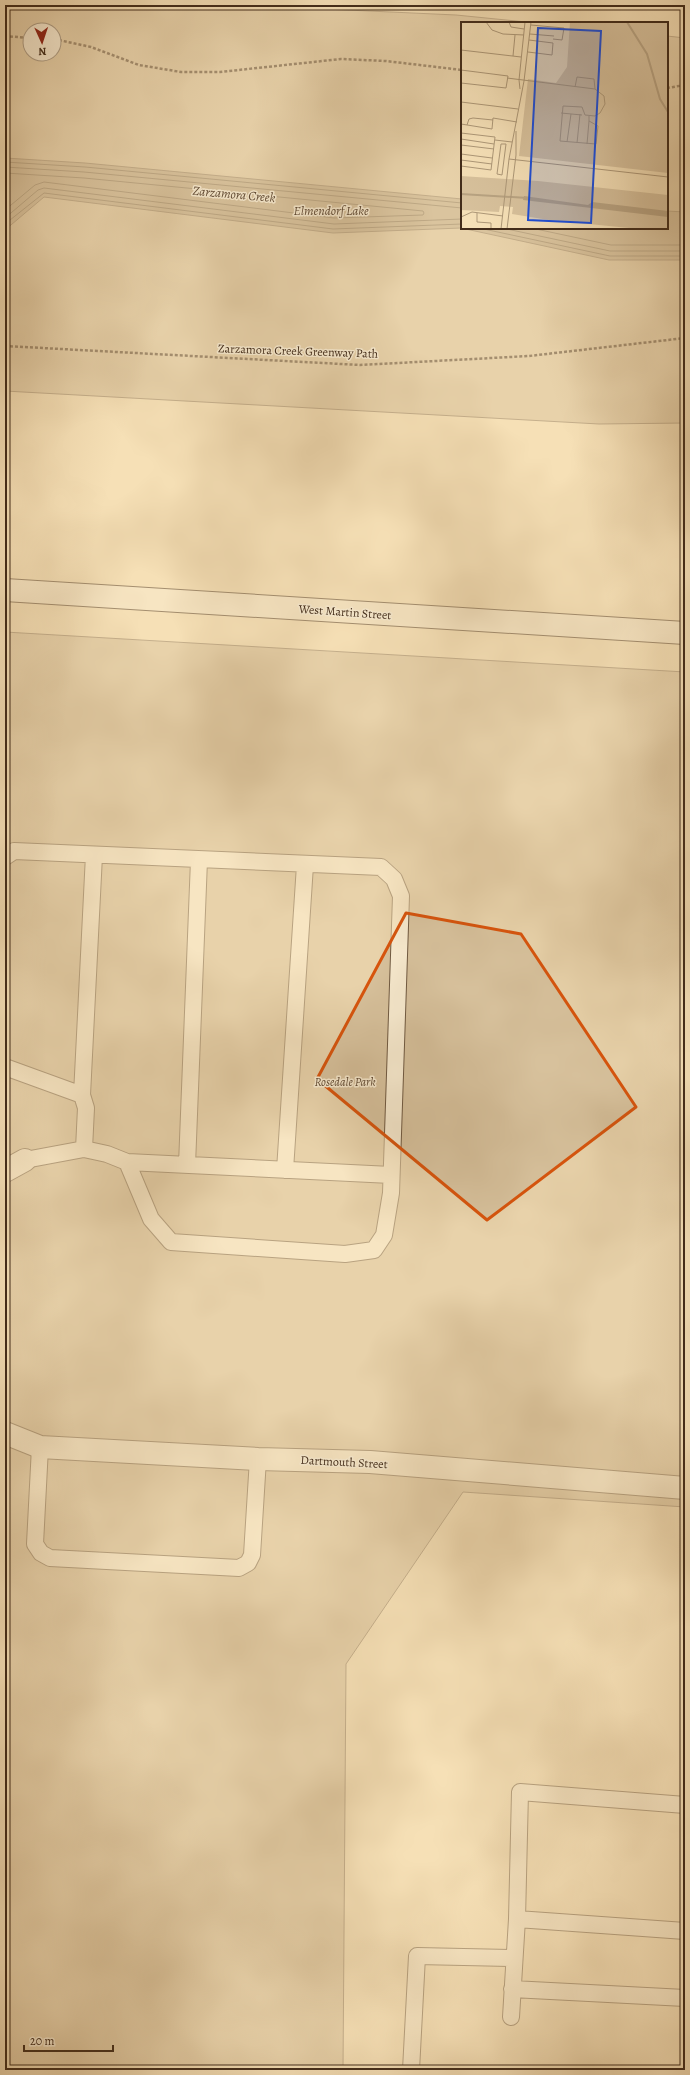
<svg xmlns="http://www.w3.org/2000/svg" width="690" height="2075" viewBox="0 0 690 2075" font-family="Alegreya,serif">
<rect width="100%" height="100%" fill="#f5e0b7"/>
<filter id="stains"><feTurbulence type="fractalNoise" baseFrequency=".005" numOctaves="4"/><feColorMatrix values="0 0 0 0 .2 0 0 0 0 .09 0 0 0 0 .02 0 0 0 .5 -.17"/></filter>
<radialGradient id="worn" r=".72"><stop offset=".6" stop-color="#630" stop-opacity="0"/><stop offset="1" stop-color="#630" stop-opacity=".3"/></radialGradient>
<!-- green -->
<path fill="#d7c19c" stroke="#8c765b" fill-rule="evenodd" d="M5 5H238L456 15 536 23H462V228H667V36L685 38V423L599 424 5 391ZM30 30H54V54H30Z
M5 632 685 672V1507L463 1492 346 1664 343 2070H5Z"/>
<!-- water -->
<path fill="#b8a382" stroke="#897358" d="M5 158 85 163 462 199V228H667V211L685 212V260H609L461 228 333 233 44 197 5 230Z"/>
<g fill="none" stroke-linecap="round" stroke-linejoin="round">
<!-- shore -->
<path stroke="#7d684e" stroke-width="1" d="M5 162 85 167 462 203
M5 167 84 172 462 208
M5 173 84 178 423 211 424 213 423 215 334 218 44 182 35 185 5 210
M5 218 38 190 44 188 334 224 462 219
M5 224 44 193 333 229 462 224
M479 228 610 256H685
M502 228 610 251H685
M531 228 611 245H685"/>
<!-- lane casing -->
<g stroke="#6f5941" stroke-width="18">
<path id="lane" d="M5 857 14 851 381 867 394 879 401 896 391 1193 384 1235 374 1250 345 1254 171 1242 151 1219 127 1162 107 1154 84 1149 25 1160
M5 1067 82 1095 86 1108 84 1149
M82 1095 94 855
M127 1162 391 1175
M187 1165 199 860
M285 1170 305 865
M40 1447 35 1544 41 1553 50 1558 239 1568 248 1563 252 1555 258 1459
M685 1805 520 1792 517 1919 685 1931
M512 1989 685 1998
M511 2017 517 1919
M411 2070 417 1956 514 1958"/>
</g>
<!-- street casing -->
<g stroke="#6f5941" stroke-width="24">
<path id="street" d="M5 1171 25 1160
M5 1433 40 1447 258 1459 370 1462 685 1488"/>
</g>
<!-- secondary casing -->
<g stroke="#422c1a" stroke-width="24">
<path id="secondary" d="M5 590 685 633"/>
</g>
<!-- path -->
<path stroke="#422c1a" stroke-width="2.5" stroke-dasharray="3 2" stroke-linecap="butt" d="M5 36 30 38
M54 39 91 47 139 65 181 72H220L341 59 386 61 462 70
M667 88 685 85
M5 346 360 365 529 356 685 338"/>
<!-- lane -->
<use href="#lane" stroke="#f8ebd0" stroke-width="16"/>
<!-- street -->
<use href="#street" stroke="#f8ebd0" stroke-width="22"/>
<!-- secondary -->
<use href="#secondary" stroke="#f8ebd0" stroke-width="22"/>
</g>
<!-- marked area -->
<path d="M0 0H690V2075H0ZM406 913 521 934 636 1107 487 1220 317 1079Z" fill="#f5e0b7" fill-opacity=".55" fill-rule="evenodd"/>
<path fill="none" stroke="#d7540d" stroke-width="3" stroke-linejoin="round" d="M406 913 521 934 636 1107 487 1220 317 1079Z"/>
<g text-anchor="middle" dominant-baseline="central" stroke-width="3" stroke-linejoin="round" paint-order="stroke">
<!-- street labels -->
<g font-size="12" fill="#422c1a" stroke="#f8ebd0">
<text transform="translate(298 351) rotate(2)">Zarzamora Creek Greenway Path</text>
<text transform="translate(345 612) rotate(4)">West Martin Street</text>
<text transform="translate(344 1462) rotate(3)">Dartmouth Street</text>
</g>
<!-- park labels -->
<g font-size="12" font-style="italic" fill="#604a34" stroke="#f8ebd0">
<text x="345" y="1082">Rosedale Park</text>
</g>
<!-- water labels -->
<g font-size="13" font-style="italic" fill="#604a34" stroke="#f8ebd0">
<text transform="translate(234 194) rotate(5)">Zarzamora Creek</text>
<text x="331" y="210">Elmendorf Lake</text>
</g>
</g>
<!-- overview -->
<g transform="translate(461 22)">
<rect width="207" height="207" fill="#f5e0b7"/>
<path d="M109 0H207V151L58 134 67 57 95 61 106 45ZM0 154 77 159 207 173V207H178L88 198 51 192 52 185 39 184 38 190 0 188Z" fill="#d7c19c"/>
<path d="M63 174 127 183 131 180 207 189V195L62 178Z" fill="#b8a382"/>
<path fill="none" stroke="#b8a382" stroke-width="2" d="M166 0 186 32 199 77 207 90M0 172 67 176"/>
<path fill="none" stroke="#ad9878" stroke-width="1" d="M25 0 31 8 42 12 63 13M48 0 50 5 63 7M70 3 103 6 101 18 92 17M69 12 93 14M0 28 60 35M67 30 91 33 92 21 68 18M52 34 54 13M0 48 47 54 45 66 0 61M46 56 134 67 143 74 144 82 139 91 134 94 124 93 121 85 102 84 99 119 135 122 137 104 128 99V94M114 65 116 55 133 57 134 67M59 67 58 58 64 0M0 80 57 87M100 91 121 93M0 102 31 107 32 96 56 100M6 103 8 97 12 96 32 98M0 111 34 115 30 148 0 144M0 117 33 122M34 118 51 120M106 120 110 92M116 121 119 92M40 122H45L41 153 36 152ZM126 122 128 99M0 123 33 127M0 132 31 136M48 137 207 155M0 138 31 142M16 191V200L30 201V207M0 195 11 190 42 194M40 207 48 137 63 59 70 0M46 207 55 133V109"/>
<path fill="#1d4ed8" fill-opacity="0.15" stroke="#1d4ed8" stroke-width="2" d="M77 6 140 9 130 201 67 198Z"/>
<rect width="207" height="207" fill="none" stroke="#422c1a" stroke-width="2"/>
</g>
<!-- margin -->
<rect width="690" height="2075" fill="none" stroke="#f5e0b7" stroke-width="20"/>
<rect x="6" y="6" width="678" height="2063" fill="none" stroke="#422c1a" stroke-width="2"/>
<rect x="10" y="10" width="670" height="2055" fill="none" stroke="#422c1a"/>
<!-- north arrow -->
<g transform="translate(42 42) rotate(177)"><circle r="19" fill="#f8ebd0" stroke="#af9f87"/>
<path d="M0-3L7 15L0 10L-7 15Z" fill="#8f2418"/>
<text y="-6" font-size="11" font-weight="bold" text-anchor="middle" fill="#422c1a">N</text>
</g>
<!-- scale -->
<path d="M24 2045v6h89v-6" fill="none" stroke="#422c1a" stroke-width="2"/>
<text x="30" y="2045" font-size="12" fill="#422c1a" stroke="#f8ebd0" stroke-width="3" paint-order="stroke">20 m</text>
<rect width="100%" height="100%" filter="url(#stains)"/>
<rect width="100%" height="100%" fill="url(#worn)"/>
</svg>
